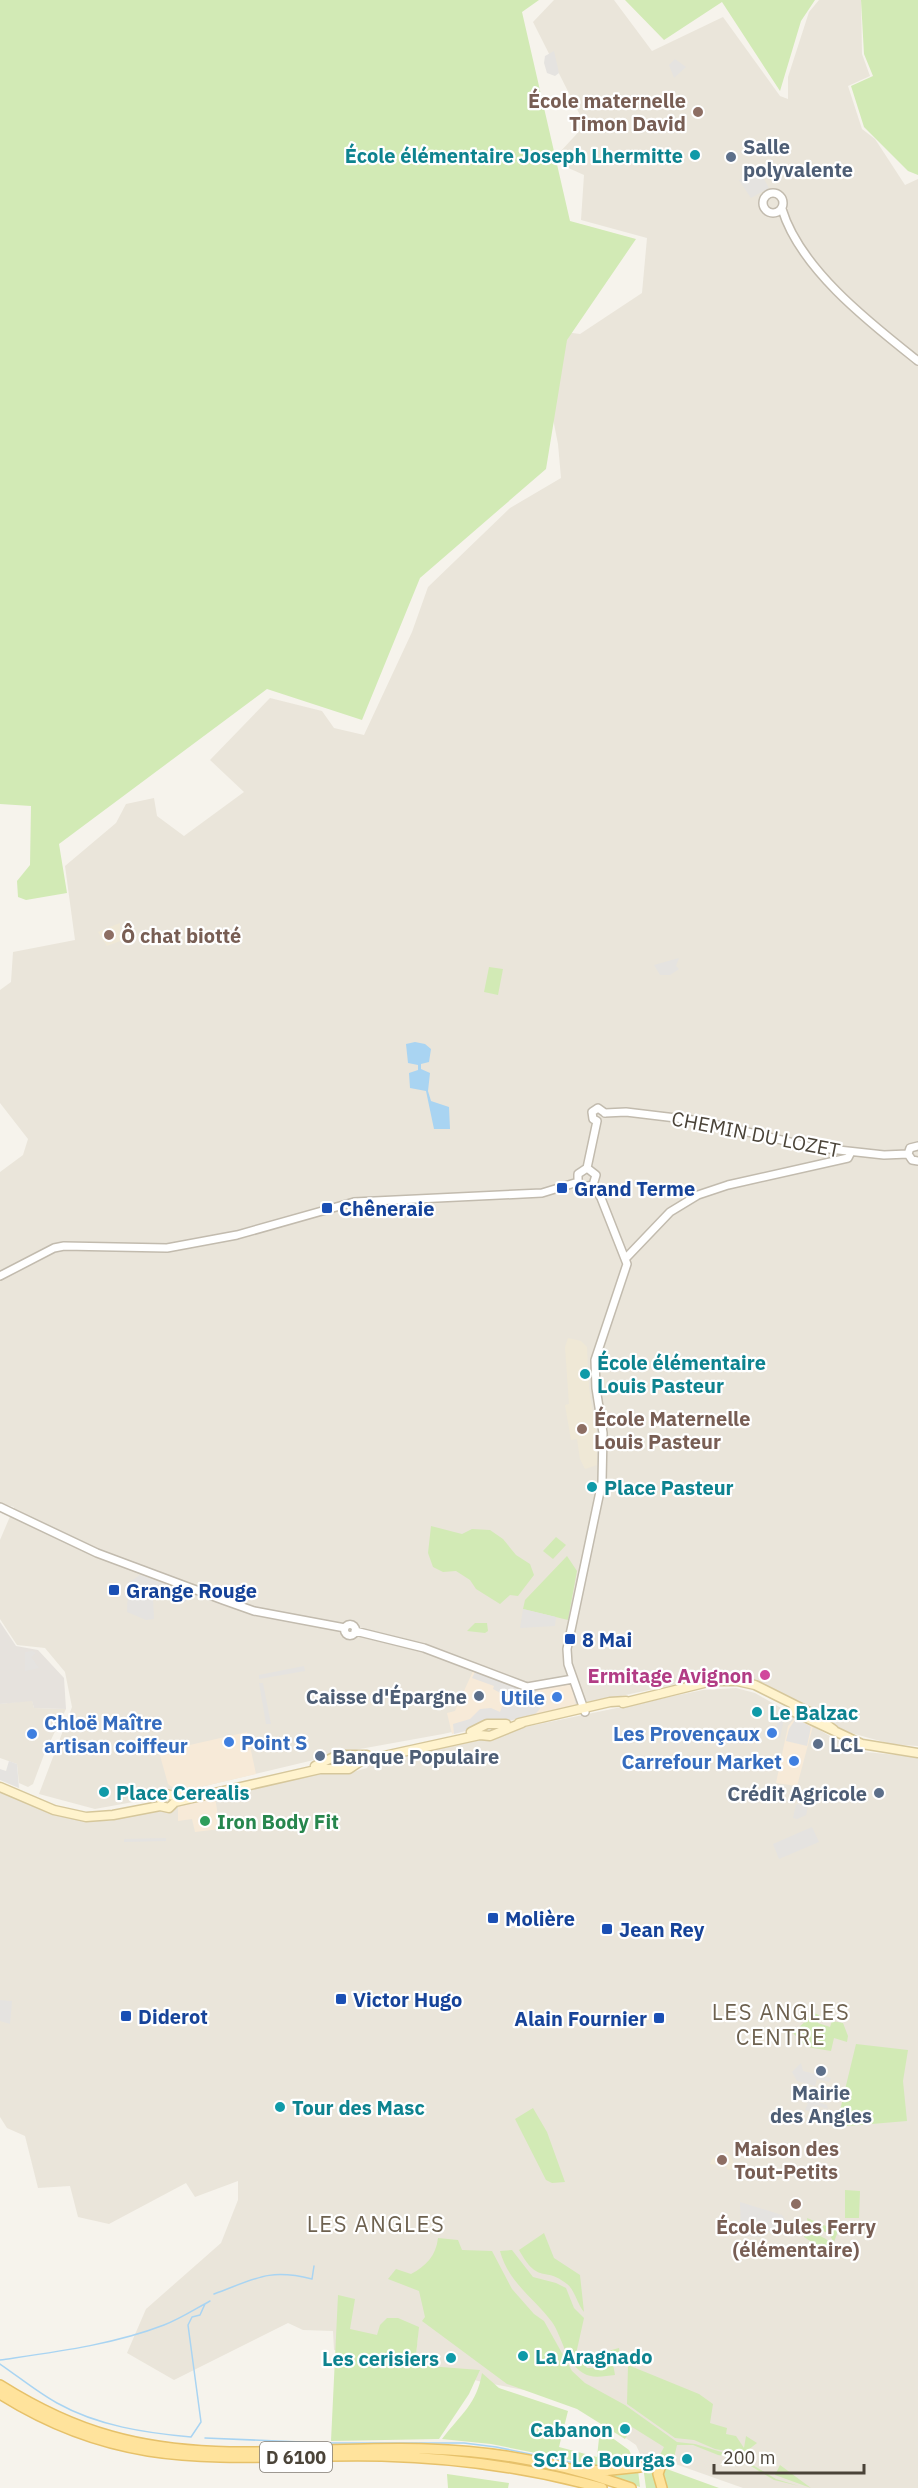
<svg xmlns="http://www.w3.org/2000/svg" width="918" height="2488" viewBox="0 0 918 2488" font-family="'IBM Plex Sans',sans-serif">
<rect width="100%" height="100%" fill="#f6f3ec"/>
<!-- residential -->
<path fill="#eae5da" d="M554 0H614L652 51 723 17 780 96 788 99V77L809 12 819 0H861L862 54 870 76 848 86 862 129 875 139 905 185 918 179V1746L891 1744 844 1731 753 1680 710 1677 443 1734 360 1749 155 1798 95 1809 39 1794 72 1707 65 1672 45 1648 17 1645 0 1619V1540L14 1507 0 1503V1172L23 1155 28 1139 0 1103V990L11 982 13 952 75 940 65 866 116 823 126 804 154 798 157 816 184 836 244 792 210 760 270 698 322 711 334 728 364 735 412 632 428 587 510 508 561 478 558 444 535 328 580 334 642 293 647 238 581 220 584 175 564 166 560 152 585 125 533 22Z
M736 1688 755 1693 835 1739 865 1752 918 1757V2488H743L664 2460 642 2458 636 2445 587 2412 535 2392 482 2382 415 2364 418 2335 392 2331 369 2360 334 2350 333 2331 303 2330 288 2323 174 2380 127 2353 146 2309 221 2243 238 2200V2181L195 2197 186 2183 109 2224 78 2217 70 2186 38 2188 25 2136 7 2128 0 2117V1791L69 1818 109 1821 324 1773 346 1774 367 1768 371 1761 511 1730 703 1690Z
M32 1700 34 1708 66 1709 45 1752 33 1784 28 1787 19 1783 17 1764 0 1758V1704Z"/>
<!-- commercial -->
<path fill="#f7ead8" d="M473 1671 534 1690 571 1683 576 1706 452 1734 447 1713 455 1711Z
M795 1718 813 1726 797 1786 776 1783 788 1726Z
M247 1732 256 1774 179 1792 168 1784 159 1752Z
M215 1797 220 1829 195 1832 192 1819 178 1821V1807Z"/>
<!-- industrial -->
<path fill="#e6e2dd" d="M0 1622 16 1646 38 1650 64 1678 66 1709 34 1708 32 1701 0 1704Z"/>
<!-- education -->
<path fill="#efe8d6" d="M120 923V941L107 946 98 932Z
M568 1338 581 1341 587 1347 589 1388 597 1437V1465L585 1469 580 1459 577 1439 571 1440 565 1405 569 1404 565 1347Z
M728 2151 736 2167 728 2170 726 2166 710 2164 712 2159Z"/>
<!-- green -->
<path fill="#d2eab5" d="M0 0H539L522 12 570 221 636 239 567 340 546 469 420 578 362 720 267 689 59 844 67 893 26 900 18 897 17 881 30 865 31 806 0 804Z
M625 0H815L801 21 780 91 722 2 664 40Z
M861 0H918V175L908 171 864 127 851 86 873 76 864 54Z
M489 967 503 969 498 995 484 992Z
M431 1526 462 1534 472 1529 490 1530 503 1539 516 1555 530 1564 534 1575 518 1596 510 1595 500 1604 476 1589 470 1580 456 1571 443 1572 433 1567 428 1553Z
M556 1537 566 1545 553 1559 543 1551Z
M567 1556 577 1571 568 1620 523 1609 525 1600Z
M475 1623H487L488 1631 485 1633 467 1631Z
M814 2013 819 2015 818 2023 830 2027 832 2021 843 2023 848 2036 847 2042 834 2038 831 2051 807 2047 793 2033Z
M856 2044 908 2050 903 2081 907 2121 836 2127Z
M533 2108 547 2132 565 2182 552 2183 546 2180 515 2119Z
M845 2190 860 2191 859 2218H845Z
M807 2218 838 2231 834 2242 828 2233 808 2225Z
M806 2229 826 2239 833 2246 829 2253 804 2237Z
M544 2233 554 2258 580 2275 584 2312C577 2304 575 2290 567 2284 544 2265 539 2286 519 2250Z
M438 2238 458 2240 462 2250 492 2251 512 2289 534 2314 544 2321 572 2371 585 2383 625 2405 677 2442 695 2444 741 2458 776 2479 799 2486 774 2480 739 2459 718 2455 693 2445H677L673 2462 660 2455 664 2447 632 2427 625 2439 577 2409 507 2384 422 2321 425 2317 419 2291 388 2279 396 2269 411 2274C426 2266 436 2256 438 2238Z
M512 2250 533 2277 556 2283 566 2288 574 2308 584 2318 576 2354 587 2368H605L608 2351 619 2348 621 2362 613 2364 615 2375C604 2376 592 2379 583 2373 565 2362 563 2338 552 2322 534 2298 508 2282 500 2251Z
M338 2295 355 2299 350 2329 377 2335 380 2325 387 2318H398L419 2327 415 2365 480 2370 469 2394 439 2439 331 2441Z
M628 2365 699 2394 713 2404 710 2423 727 2428 726 2434 736 2436 744 2448 746 2436 757 2443 743 2454 715 2449 694 2440 675 2438 627 2404Z
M482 2373 499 2388 568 2411 559 2447 597 2457 600 2429 629 2450 635 2462 596 2465 491 2444 442 2439C460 2415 477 2404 482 2373Z
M649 2464 657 2465 659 2488H646L643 2466Z
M780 2465 811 2488 775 2475Z
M664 2468 719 2488H667L661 2478Z
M638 2470 640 2487 598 2474Z
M447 2474 509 2483 508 2488H448Z"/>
<!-- parking -->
<path fill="#e5e3e0" d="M554 51 559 73 555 76 547 73 544 63 545 56Z
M675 59 686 67 674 78 669 65Z
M756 171 760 172 769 188 751 198 739 180Z
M679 958 676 966 679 969 670 975H660L654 965Z
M140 1575 186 1591V1602L176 1601 142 1589 153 1597 154 1619 146 1620 127 1612 128 1583Z
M523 1609 556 1617 555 1626 520 1628Z
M32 1651 36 1653 31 1657 39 1668 25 1671V1652Z
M304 1666 305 1671 259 1679V1675Z
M475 1672 536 1691 540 1709 534 1715 499 1723H480L473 1729 454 1734 453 1724 470 1719 480 1709 491 1708 500 1712 506 1696 493 1689 494 1686 472 1678Z
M259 1683H263L271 1724H266Z
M780 1708 783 1710 784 1719 780 1738 775 1737Z
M796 1718 811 1727 807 1746 786 1741 789 1729Z
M9 1761 17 1764 19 1788 0 1780V1769L6 1771Z
M796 1804 808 1806 806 1815 797 1819 793 1818Z
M812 1827 819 1842 779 1859 773 1844Z
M166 1838V1841L124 1842V1839Z
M0 2000 12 2001 10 2024 0 2021Z
M801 2063 803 2071 831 2078 829 2082 817 2079 815 2086 797 2081 792 2072Z
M799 2096 827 2105 828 2109 814 2105 811 2112 805 2110 808 2103 800 2100Z
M740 2202 782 2215 786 2221 759 2237 741 2236Z"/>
<!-- water -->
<path fill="#a9d4f2" d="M415 1042 425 1044 431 1049 429 1062 421 1064V1069L430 1073 428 1091 431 1101 449 1107 450 1129H434L426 1091 410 1088 409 1073 418 1070V1065L408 1063 406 1044Z"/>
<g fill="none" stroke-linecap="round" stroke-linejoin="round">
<!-- stream -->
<path stroke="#a9d4f2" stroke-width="1.5" d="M214 2294C255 2279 268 2268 312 2279L314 2266
M0 2360C55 2352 112 2345 164 2325 180 2319 195 2309 210 2301
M0 2364C19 2377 37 2392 57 2403 98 2426 146 2433 191 2437L201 2422 188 2325 192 2317 200 2315 205 2304
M205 2438 325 2443H464L496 2447 589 2466"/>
<!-- tertiary casing -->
<g stroke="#c2bbae" stroke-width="10">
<path id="tertiary" d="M763 203a10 10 0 1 1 20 0a10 10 0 1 1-20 0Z
M782 209C800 269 870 323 918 361
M605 1113 626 1112 701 1121 811 1147 884 1155 908 1154
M908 1154 910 1148 918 1146
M908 1154 912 1160 918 1161
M587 1168 597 1121 593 1119 592 1112 598 1108 605 1113
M587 1168 596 1175 593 1185
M578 1182V1174L587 1168
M578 1182 583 1187 593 1185
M626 1258 670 1212 698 1195 728 1185 848 1158 851 1152
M0 1276 54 1248 64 1246 167 1248 237 1235 354 1202 542 1193 578 1182
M0 1507 97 1553 223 1600 254 1611 345 1628
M344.5 1630a5.5 5.5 0 1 1 11 0a5.5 5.5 0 1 1-11 0Z
M355 1631 424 1648 527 1687 573 1679
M585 1712 568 1664 567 1649 602 1482 603 1433 596 1388 595 1360 627 1264 601 1198 593 1185"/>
</g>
<!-- secondary casing -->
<g stroke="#d6c79b" stroke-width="11">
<path id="secondary" d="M623 1703 712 1681H737L755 1685 811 1713 834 1730
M792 1711 862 1744 918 1753
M519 1723 610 1702 626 1701
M471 1732 487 1724H506
M315 1766 338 1755H367
M0 1787 54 1810 86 1817 113 1815 160 1806 169 1808 175 1802 320 1769H349L361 1761 480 1735 490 1736 522 1723
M161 1800 166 1794 174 1796 188 1794"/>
</g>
<!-- primary casing -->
<g stroke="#e6c16a" stroke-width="12">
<path id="primary" d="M0 2385C35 2407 71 2425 111 2436 213 2465 322 2445 427 2449 496 2451 566 2464 631 2488
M0 2394C133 2478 236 2453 382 2456 457 2458 530 2468 602 2488
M589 2470 602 2471 640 2467
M662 2488 658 2474 662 2462"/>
</g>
<!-- tertiary -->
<use href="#tertiary" stroke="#fff" stroke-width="7"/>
<!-- secondary -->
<use href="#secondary" stroke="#fff3cd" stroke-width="8"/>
<!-- primary -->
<use href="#primary" stroke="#ffe39c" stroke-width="9"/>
</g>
<!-- markers -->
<g fill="#8d6e63" stroke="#fff" stroke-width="2">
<circle cx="698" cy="112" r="6"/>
<circle cx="109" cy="935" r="6"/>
<circle cx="582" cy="1429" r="6"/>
<circle cx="722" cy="2160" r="6"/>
<circle cx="796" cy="2204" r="6"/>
</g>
<g fill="#0f9aa8" stroke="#fff" stroke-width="2">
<circle cx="695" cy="155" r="6"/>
<circle cx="585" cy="1374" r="6"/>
<circle cx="592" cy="1487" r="6"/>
<circle cx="757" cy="1712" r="6"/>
<circle cx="104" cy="1792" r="6"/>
<circle cx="280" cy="2107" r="6"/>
<circle cx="523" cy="2356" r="6"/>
<circle cx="451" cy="2358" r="6"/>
<circle cx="625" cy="2429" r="6"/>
<circle cx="687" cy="2459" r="6"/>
</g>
<g fill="#5c6f8a" stroke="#fff" stroke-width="2">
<circle cx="731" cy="157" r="6"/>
<circle cx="479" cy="1696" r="6"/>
<circle cx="818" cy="1744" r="6"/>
<circle cx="320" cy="1756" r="6"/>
<circle cx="879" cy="1793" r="6"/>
<circle cx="821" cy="2071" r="6"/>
</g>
<g fill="#1a4fb4" stroke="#fff" stroke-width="2">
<rect x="556" y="1182" width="12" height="12" rx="3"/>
<rect x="321" y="1202" width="12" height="12" rx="3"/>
<rect x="108" y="1584" width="12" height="12" rx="3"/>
<rect x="564" y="1633" width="12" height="12" rx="3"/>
<rect x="487" y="1912" width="12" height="12" rx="3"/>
<rect x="601" y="1923" width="12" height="12" rx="3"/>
<rect x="335" y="1993" width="12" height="12" rx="3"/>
<rect x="120" y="2010" width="12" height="12" rx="3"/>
<rect x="653" y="2012" width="12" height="12" rx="3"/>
</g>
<circle fill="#d1479c" stroke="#fff" stroke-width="2" cx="765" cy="1675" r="6"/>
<g fill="#3f7fe0" stroke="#fff" stroke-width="2">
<circle cx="557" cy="1697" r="6"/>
<circle cx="772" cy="1733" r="6"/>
<circle cx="32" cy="1734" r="6"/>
<circle cx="229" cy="1742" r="6"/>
<circle cx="794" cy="1761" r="6"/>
</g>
<circle fill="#2e9e5b" stroke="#fff" stroke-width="2" cx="205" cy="1821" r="6"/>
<g text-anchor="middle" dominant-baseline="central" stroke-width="4.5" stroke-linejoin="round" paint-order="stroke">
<!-- shield labels -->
<rect fill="#fff" stroke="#817c74" stroke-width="1.5" x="260" y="2442" width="72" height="30" rx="4.5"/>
<g font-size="18" font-weight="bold" fill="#4b4439">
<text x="296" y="2457">D 6100</text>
</g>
<!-- education labels -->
<g font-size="20" font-weight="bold" fill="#785e54" stroke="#fff" text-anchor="start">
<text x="686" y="100" text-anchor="end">École maternelle<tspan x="686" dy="23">Timon David</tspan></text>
<text x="121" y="935">Ô chat biotté</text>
<text x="594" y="1418">École Maternelle<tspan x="594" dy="23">Louis Pasteur</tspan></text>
<text x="734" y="2148">Maison des<tspan x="734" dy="23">Tout-Petits</tspan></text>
<text x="796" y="2226" text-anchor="middle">École Jules Ferry<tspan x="796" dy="23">(élémentaire)</tspan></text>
</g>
<!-- service labels -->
<g font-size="20" font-weight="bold" fill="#4e5e75" stroke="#fff" text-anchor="start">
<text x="743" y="146">Salle<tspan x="743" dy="23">polyvalente</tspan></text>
<text x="467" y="1696" text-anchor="end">Caisse d'Épargne</text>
<text x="830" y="1744">LCL</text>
<text x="332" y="1756">Banque Populaire</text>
<text x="867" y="1793" text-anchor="end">Crédit Agricole</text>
<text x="821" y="2092" text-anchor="middle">Mairie<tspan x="821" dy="23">des Angles</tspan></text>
</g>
<!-- culture labels -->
<g font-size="20" font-weight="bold" fill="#0d838f" stroke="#fff" text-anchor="start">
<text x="683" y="155" text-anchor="end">École élémentaire Joseph Lhermitte</text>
<text x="597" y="1362">École élémentaire<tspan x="597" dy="23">Louis Pasteur</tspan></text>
<text x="604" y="1487">Place Pasteur</text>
<text x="769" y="1712">Le Balzac</text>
<text x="116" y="1792">Place Cerealis</text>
<text x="292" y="2107">Tour des Masc</text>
<text x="535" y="2356">La Aragnado</text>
<text x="439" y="2358" text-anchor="end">Les cerisiers</text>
<text x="613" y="2429" text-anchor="end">Cabanon</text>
<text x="675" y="2459" text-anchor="end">SCI Le Bourgas</text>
</g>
<!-- street labels -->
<g font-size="20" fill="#4b4439" stroke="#fff">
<text transform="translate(756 1134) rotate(11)">CHEMIN DU LOZET</text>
</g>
<!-- transit labels -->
<g font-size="20" font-weight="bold" fill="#164399" stroke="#fff" text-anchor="start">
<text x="574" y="1188">Grand Terme</text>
<text x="339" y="1208">Chêneraie</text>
<text x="126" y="1590">Grange Rouge</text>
<text x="582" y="1639">8 Mai</text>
<text x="505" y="1918">Molière</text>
<text x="619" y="1929">Jean Rey</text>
<text x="353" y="1999">Victor Hugo</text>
<text x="138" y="2016">Diderot</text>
<text x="647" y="2018" text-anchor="end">Alain Fournier</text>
</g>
<!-- hotel labels -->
<g font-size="20" font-weight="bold" fill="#b23c85" stroke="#fff" text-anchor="end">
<text x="753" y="1675">Ermitage Avignon</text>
</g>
<!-- shop labels -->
<g font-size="20" font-weight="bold" fill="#366cbe" stroke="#fff" text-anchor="end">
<text x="545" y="1697">Utile</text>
<text x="44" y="1722" text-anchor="start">Chloë Maître<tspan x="44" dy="23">artisan coiffeur</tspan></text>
<text x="760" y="1733">Les Provençaux</text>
<text x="241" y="1742" text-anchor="start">Point S</text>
<text x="782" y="1761">Carrefour Market</text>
</g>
<!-- leisure labels -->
<g font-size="20" font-weight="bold" fill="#27864d" stroke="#fff" text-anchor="start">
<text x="217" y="1821">Iron Body Fit</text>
</g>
<!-- quarter labels -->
<g font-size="22" letter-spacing="1.5" fill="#6e6250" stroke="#fff">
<text x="781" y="2011">LES ANGLES<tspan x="781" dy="25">CENTRE</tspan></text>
<text x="376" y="2223">LES ANGLES</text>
</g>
</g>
<!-- scale -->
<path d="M714 2464v9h150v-9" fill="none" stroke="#4b4439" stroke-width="3"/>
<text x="723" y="2464" font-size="18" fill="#4b4439" stroke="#ffffff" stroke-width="4.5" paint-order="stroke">200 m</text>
</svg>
